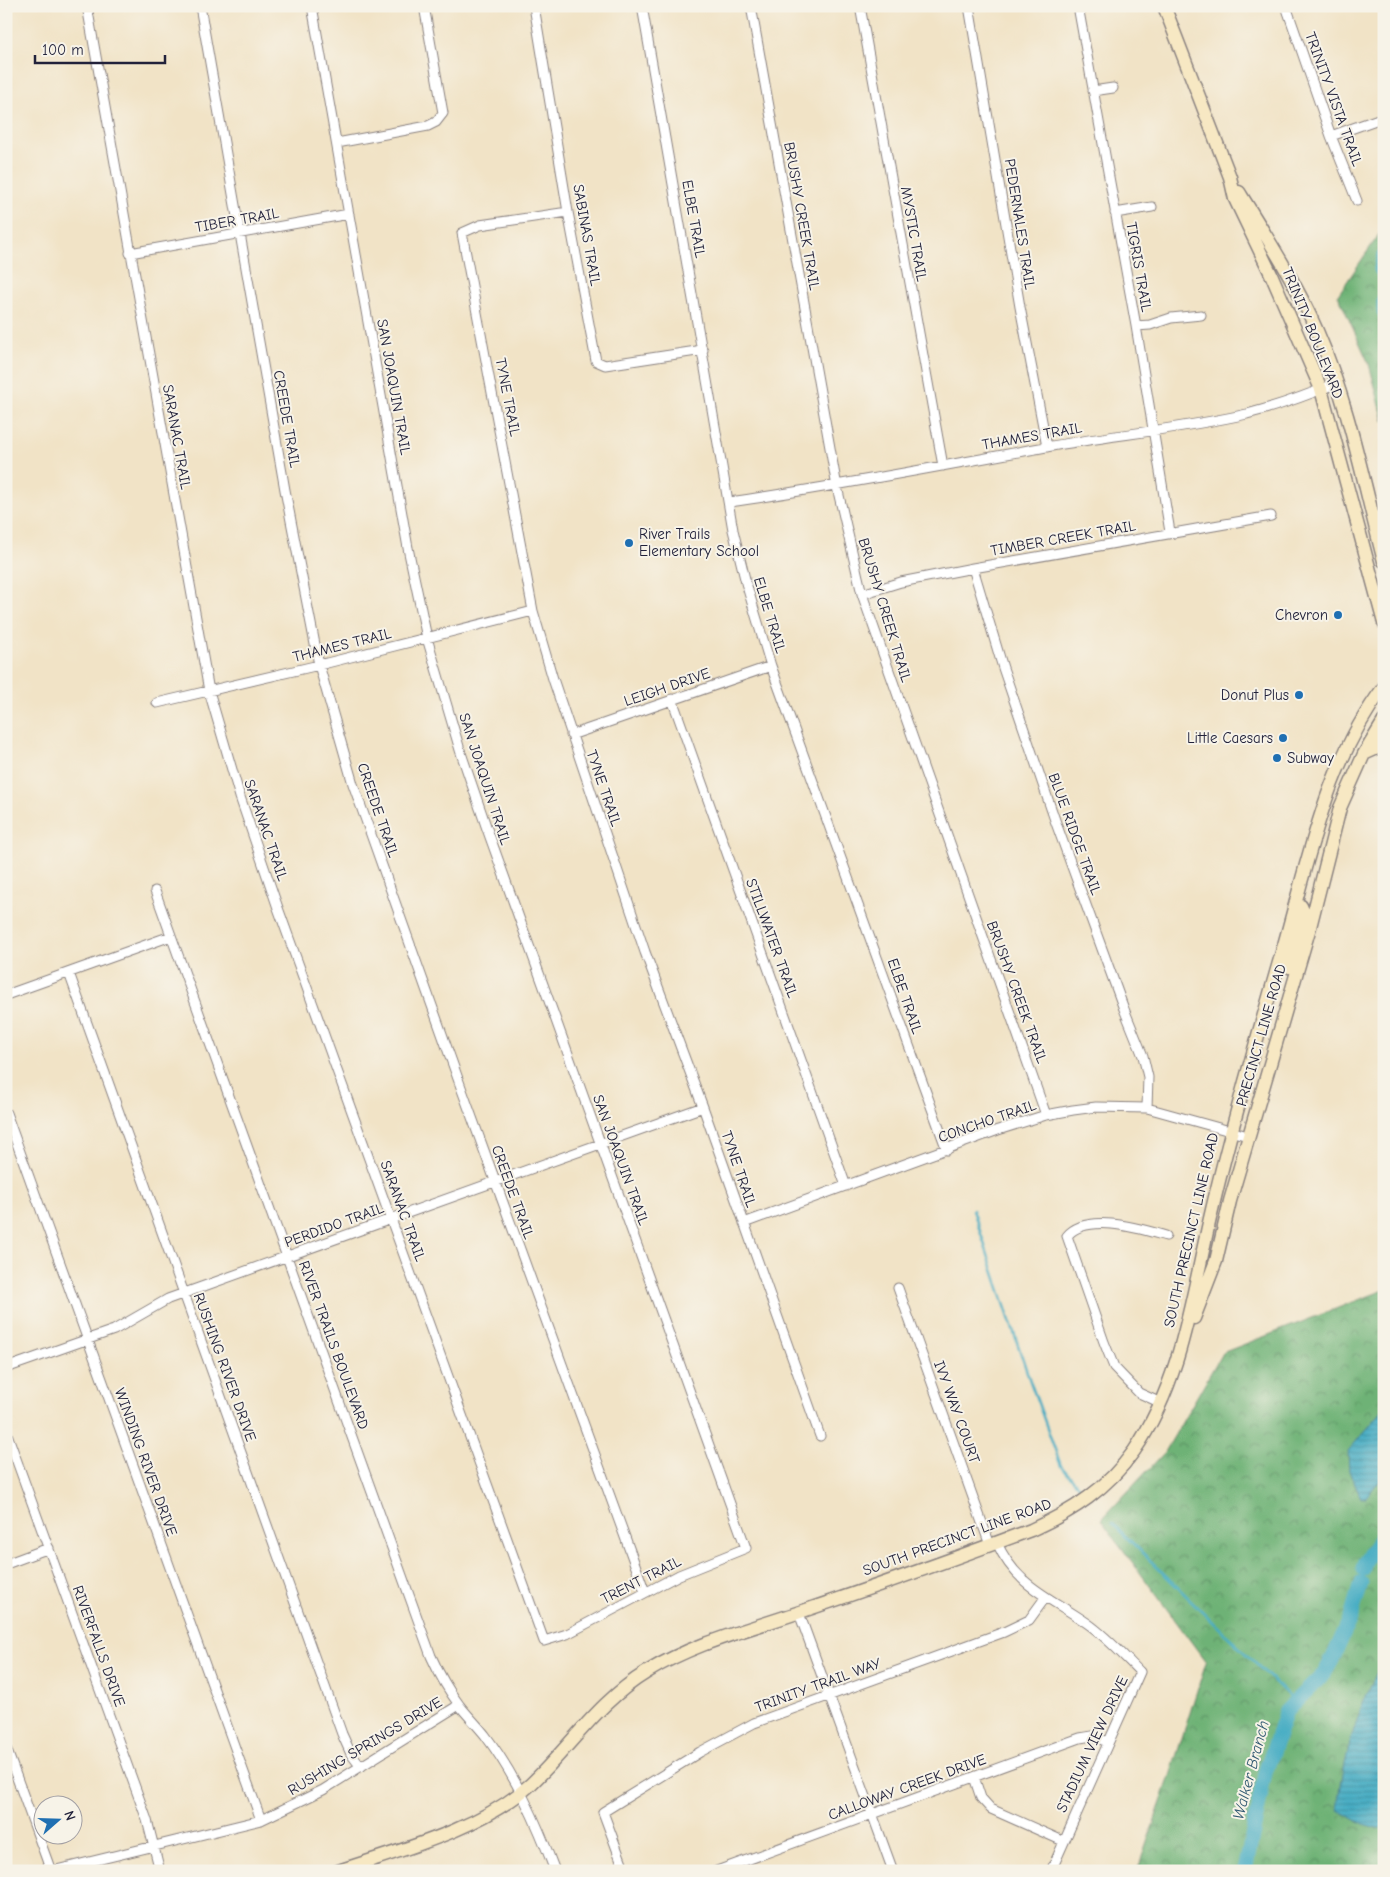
<svg xmlns="http://www.w3.org/2000/svg" width="1390" height="1877" viewBox="0 0 1390 1877" font-family="'Comic Neue',sans-serif">
<defs>
<pattern id="forest-crowns" width="20" height="18" patternUnits="userSpaceOnUse" patternTransform="scale(1.25)"><rect width="20" height="18" fill="#6eb276"/><path d="M2 6a3 3 0 1 1 6 0M12 15a3 3 0 1 1 6 0" fill="none" stroke="#5a9062"/></pattern>
<pattern id="water-rules" width="6" height="5" patternUnits="userSpaceOnUse" patternTransform="scale(1.25)"><rect width="6" height="5" fill="#44acc3"/><path d="M0 2.5h6" fill="none" stroke="#388ca0"/></pattern>
</defs>
<rect width="100%" height="100%" fill="#f7f3e8"/>
<filter id="ink" filterUnits="userSpaceOnUse"><feTurbulence type="fractalNoise" baseFrequency=".02" numOctaves="2"/><feDisplacementMap in="SourceGraphic" scale="10" xChannelSelector="R" yChannelSelector="G"/><feConvolveMatrix kernelMatrix="1 2 1 2 8 2 1 2 1" color-interpolation-filters="sRGB"/></filter>
<filter id="wash" filterUnits="userSpaceOnUse"><feTurbulence type="fractalNoise" baseFrequency=".0096" numOctaves="4" result="noise"/><feDisplacementMap in="SourceGraphic" scale="20" xChannelSelector="R" yChannelSelector="G"/><feGaussianBlur stdDeviation="1.12" result="paint"/><feColorMatrix in="noise" values="0 0 0 0 0 0 0 0 0 0 0 0 0 0 0 0 0 1.4 0 .05"/><feComposite in="paint" operator="in"/></filter>
<g filter="url(#wash)">
<rect width="100%" height="100%" fill="#f1e3c6"/>
<!-- forest -->
<path fill="url(#forest-crowns)" stroke="#486a58" d="M1384 227V421L1369 364 1338 295Z
M1384 1290V1871H1137L1169 1779 1206 1662 1101 1520 1165 1452 1222 1353Z"/>
<!-- water -->
<path fill="url(#water-rules)" stroke="#33677f" d="M1384 1409V1475L1366 1497 1361 1498 1349 1471 1348 1451Z
M1384 1659V1830L1363 1824 1338 1810C1343 1757 1358 1706 1384 1659Z"/>
<g fill="none" stroke-linecap="round" stroke-linejoin="round">
<!-- stream -->
<path stroke="#44acc3" stroke-width="2.5" d="M973 1210 1030 1381 1061 1466 1082 1490
M1112 1523 1296 1703"/>
<!-- river -->
<path stroke="#44acc3" stroke-width="15" d="M1384 256 1381 269 1384 273
M1384 300V311
M1363 1569 1365 1561 1384 1533
M1245 1871 1265 1773 1286 1711 1324 1674 1332 1660 1351 1617 1361 1583"/>
</g>
</g>
<g filter="url(#ink)">
<g fill="none" stroke-linecap="round" stroke-linejoin="round">
<!-- street casing -->
<g stroke="#8a8280" stroke-width="11">
<path id="street" d="M87 6 209 691 240 797 278 908 544 1641 567 1634 679 1575 746 1548 486 826 460 750 427 638 408 548 312 6
M200 6 285 490 319 665 353 784 462 1090 645 1592
M534 6 568 212 596 361 605 365 703 350
M642 6 733 530 746 583 771 666 947 1150
M751 6 837 487 862 594 1046 1115
M860 6 943 466
M969 6 1020 307 1047 447
M1078 6 1136 326 1170 532
M1286 6 1331 136 1357 201
M1093 91 1113 88
M1331 136 1384 117
M337 143 428 126 436 122 443 113 424 6
M568 212 480 225 462 233 533 611 553 679 645 952 703 1107 820 1436
M1115 213 1152 207
M130 253 349 214
M1136 326 1150 325 1171 318 1201 315
M729 502C835 487 940 466 1046 447 1113 435 1181 429 1247 414 1278 406 1308 395 1337 383
M973 568 1003 668 1056 823 1124 1009 1143 1056 1148 1077 1147 1108
M862 594 901 582 973 568 1271 516
M672 699 846 1186
M157 703 319 665 533 611
M571 735 771 666
M155 891 431 1656C439 1674 448 1690 460 1706 468 1716 477 1725 485 1735 516 1776 537 1823 555 1871
M69 973 342 1734 351 1754 361 1767
M6 995 171 936
M6 1113 261 1820
M744 1223 998 1130 1046 1115 1073 1110 1096 1107 1147 1108 1248 1136
M898 1288 990 1545
M6 1368 114 1330 168 1299 703 1107
M1159 1402 1139 1393 1114 1367 1104 1342 1067 1236C1087 1212 1141 1229 1166 1236
M6 1431 147 1820 160 1871
M997 1543C1017 1587 1050 1597 1087 1623 1107 1637 1123 1655 1140 1672L1051 1871
M6 1564 49 1548
M799 1613 893 1871
M6 1748 51 1871
M974 1777 981 1798 991 1809 1063 1841
M52 1871 261 1820 323 1790 459 1705
M625 1871 603 1812 700 1752 754 1723 1004 1632 1029 1620 1045 1598
M717 1871 1080 1738 1092 1736 1108 1742"/>
</g>
<!-- secondary casing -->
<g stroke="#8a8280" stroke-width="15">
<path id="secondary" d="M1164 6 1230 177 1235 199 1271 274 1321 389 1384 623
M1239 192C1267 237 1296 283 1317 331 1349 404 1364 485 1384 561
M1364 754 1384 745
M1289 967 1304 913 1301 906 1295 905
M1194 1318 1216 1261 1230 1201 1310 927 1340 808 1364 754 1384 721
M338 1871C401 1850 482 1829 531 1784 571 1746 599 1701 647 1672 692 1644 747 1630 797 1613 875 1587 953 1559 1031 1530 1073 1511 1107 1489 1134 1451 1182 1381 1192 1295 1211 1214 1232 1124 1258 1035 1284 945 1309 857 1327 762 1384 687"/>
</g>
<!-- street -->
<use href="#street" stroke="#fff" stroke-width="9"/>
<!-- secondary -->
<use href="#secondary" stroke="#f7e8c3" stroke-width="12"/>
</g>
</g>
<!-- markers -->
<g fill="#1f6fb2" stroke="#f7f3e8" stroke-width="2">
<circle cx="629" cy="543" r="5"/>
<circle cx="1338" cy="615" r="5"/>
<circle cx="1299" cy="695" r="5"/>
<circle cx="1283" cy="738" r="5"/>
<circle cx="1277" cy="758" r="5"/>
</g>
<g text-anchor="middle" dominant-baseline="central" stroke-width="4" stroke-linejoin="round" paint-order="stroke">
<!-- street labels -->
<g font-size="15" fill="#22223b" stroke="#f7f3e8">
<text transform="translate(1334 99) rotate(70)">TRINITY VISTA TRAIL</text>
<text transform="translate(802 216) rotate(80)">BRUSHY CREEK TRAIL</text>
<text transform="translate(694 219) rotate(80)">ELBE TRAIL</text>
<text transform="translate(237 220) rotate(-10)">TIBER TRAIL</text>
<text transform="translate(1020 224) rotate(81)">PEDERNALES TRAIL</text>
<text transform="translate(914 234) rotate(80)">MYSTIC TRAIL</text>
<text transform="translate(587 235) rotate(80)">SABINAS TRAIL</text>
<text transform="translate(1139 267) rotate(80)">TIGRIS TRAIL</text>
<text transform="translate(1313 333) rotate(68)">TRINITY BOULEVARD</text>
<text transform="translate(394 387) rotate(80)">SAN JOAQUIN TRAIL</text>
<text transform="translate(508 397) rotate(79)">TYNE TRAIL</text>
<text transform="translate(287 419) rotate(80)">CREEDE TRAIL</text>
<text transform="translate(1032 436) rotate(-10)">THAMES TRAIL</text>
<text transform="translate(177 437) rotate(80)">SARANAC TRAIL</text>
<text transform="translate(1063 538) rotate(-10)">TIMBER CREEK TRAIL</text>
<text transform="translate(885 610) rotate(73)">BRUSHY CREEK TRAIL</text>
<text transform="translate(770 615) rotate(73)">ELBE TRAIL</text>
<text transform="translate(342 645) rotate(-14)">THAMES TRAIL</text>
<text transform="translate(667 687) rotate(-19)">LEIGH DRIVE</text>
<text transform="translate(485 779) rotate(72)">SAN JOAQUIN TRAIL</text>
<text transform="translate(604 788) rotate(71)">TYNE TRAIL</text>
<text transform="translate(378 810) rotate(71)">CREEDE TRAIL</text>
<text transform="translate(266 830) rotate(71)">SARANAC TRAIL</text>
<text transform="translate(1075 834) rotate(70)">BLUE RIDGE TRAIL</text>
<text transform="translate(772 938) rotate(70)">STILLWATER TRAIL</text>
<text transform="translate(1017 992) rotate(70)">BRUSHY CREEK TRAIL</text>
<text transform="translate(905 996) rotate(71)">ELBE TRAIL</text>
<text transform="translate(1261 1035) rotate(-74)">PRECINCT LINE ROAD</text>
<text transform="translate(987 1121) rotate(-19)">CONCHO TRAIL</text>
<text transform="translate(621 1160) rotate(70)">SAN JOAQUIN TRAIL</text>
<text transform="translate(739 1169) rotate(71)">TYNE TRAIL</text>
<text transform="translate(513 1192) rotate(70)">CREEDE TRAIL</text>
<text transform="translate(403 1211) rotate(70)">SARANAC TRAIL</text>
<text transform="translate(334 1225) rotate(-20)">PERDIDO TRAIL</text>
<text transform="translate(1191 1230) rotate(-77)">SOUTH PRECINCT LINE ROAD</text>
<text transform="translate(334 1345) rotate(70)">RIVER TRAILS BOULEVARD</text>
<text transform="translate(225 1367) rotate(70)">RUSHING RIVER DRIVE</text>
<text transform="translate(957 1412) rotate(70)">IVY WAY COURT</text>
<text transform="translate(146 1462) rotate(70)">WINDING RIVER DRIVE</text>
<text transform="translate(957 1537) rotate(-20)">SOUTH PRECINCT LINE ROAD</text>
<text transform="translate(641 1580) rotate(-27)">TRENT TRAIL</text>
<text transform="translate(99 1646) rotate(70)">RIVERFALLS DRIVE</text>
<text transform="translate(818 1685) rotate(-20)">TRINITY TRAIL WAY</text>
<text transform="translate(1092 1744) rotate(-65)">STADIUM VIEW DRIVE</text>
<text transform="translate(365 1746) rotate(-31)">RUSHING SPRINGS DRIVE</text>
<text transform="translate(907 1787) rotate(-20)">CALLOWAY CREEK DRIVE</text>
</g>
<!-- poi labels -->
<g font-size="15" fill="#22223b" stroke="#f7f3e8" text-anchor="end">
<text x="639" y="534" text-anchor="start">River Trails<tspan x="639" dy="17">Elementary School</tspan></text>
<text x="1328" y="615">Chevron</text>
<text x="1289" y="695">Donut Plus</text>
<text x="1273" y="738">Little Caesars</text>
<text x="1287" y="758" text-anchor="start">Subway</text>
</g>
<!-- water labels -->
<g font-size="16" font-style="italic" fill="#305971" stroke="#f7f3e8">
<text transform="translate(1251 1770) rotate(-75)">Walker Branch</text>
</g>
</g>
<!-- margin -->
<rect width="1390" height="1877" fill="none" stroke="#f7f3e8" stroke-width="25"/>
<!-- north arrow -->
<g transform="translate(58 1820) rotate(70)"><circle r="24" fill="#f7f3e8" stroke="#a29fa3"/>
<path d="M0-4L9 19L0 12L-9 19Z" fill="#1f6fb2"/>
<text y="-8" font-size="14" font-weight="bold" text-anchor="middle" fill="#22223b">N</text>
</g>
<!-- scale -->
<path d="M35 55v8h130v-8" fill="none" stroke="#22223b" stroke-width="2.5"/>
<text x="42" y="55" font-size="15" fill="#22223b" stroke="#f7f3e8" stroke-width="4" paint-order="stroke">100 m</text>
</svg>
